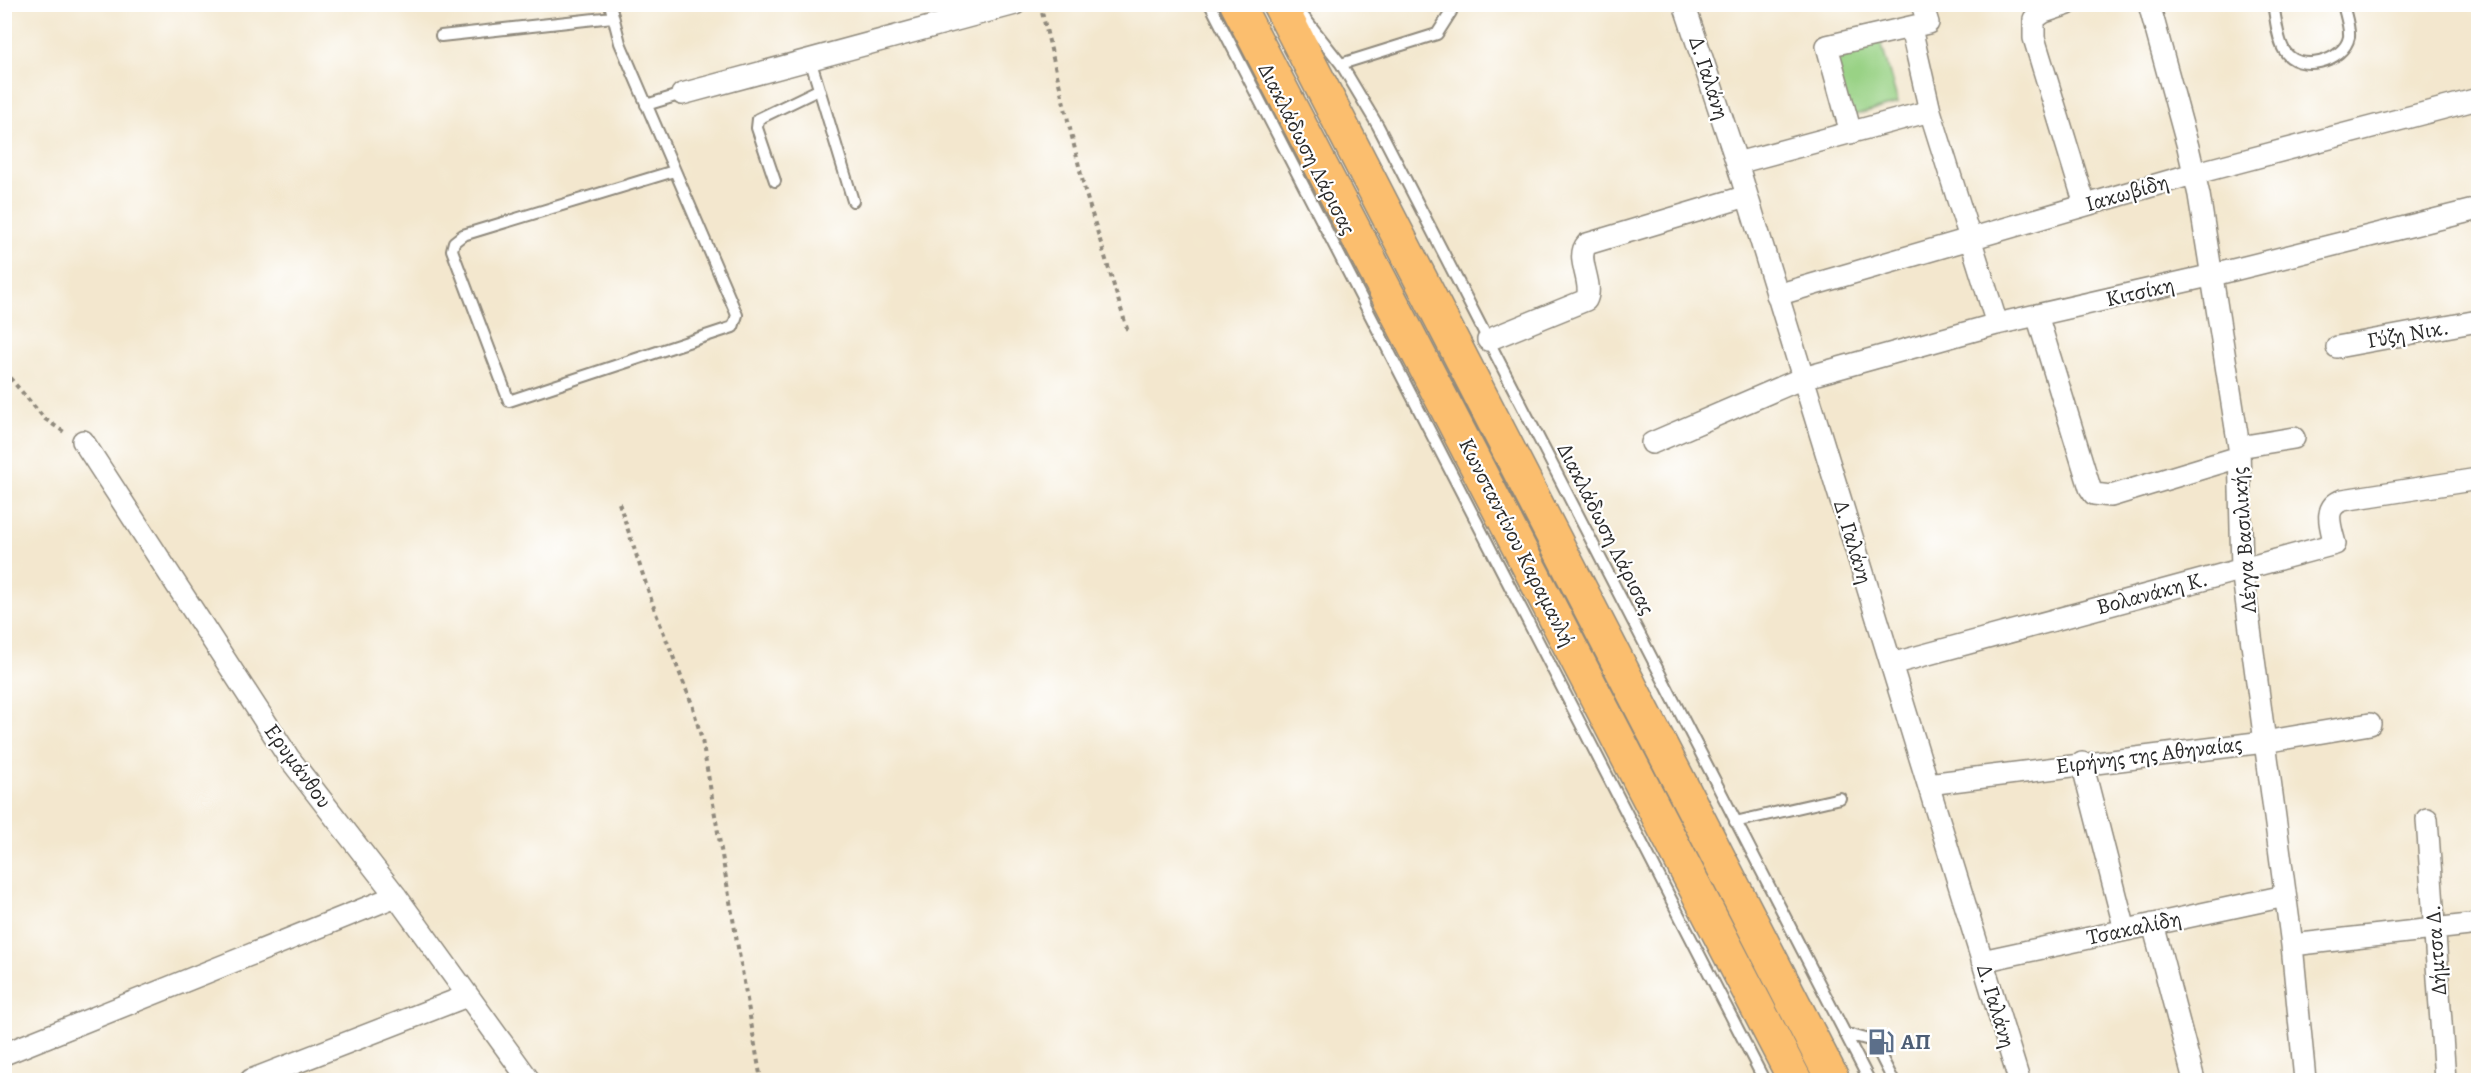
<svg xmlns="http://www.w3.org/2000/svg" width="2483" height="1085" viewBox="0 0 2483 1085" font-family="Alegreya,serif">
<rect width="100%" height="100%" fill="#fff"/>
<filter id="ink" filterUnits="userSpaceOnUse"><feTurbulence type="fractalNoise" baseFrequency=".0167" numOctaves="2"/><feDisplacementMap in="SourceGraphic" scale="12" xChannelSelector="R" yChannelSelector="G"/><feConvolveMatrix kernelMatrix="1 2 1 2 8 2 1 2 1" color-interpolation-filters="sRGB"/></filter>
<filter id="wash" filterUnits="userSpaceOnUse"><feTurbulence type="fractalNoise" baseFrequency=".008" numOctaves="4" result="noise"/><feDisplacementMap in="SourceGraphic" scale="24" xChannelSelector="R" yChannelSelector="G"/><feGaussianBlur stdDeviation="1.35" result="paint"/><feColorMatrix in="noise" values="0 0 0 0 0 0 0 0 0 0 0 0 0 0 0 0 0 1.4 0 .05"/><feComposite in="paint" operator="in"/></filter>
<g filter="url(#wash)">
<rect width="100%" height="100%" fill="#f3e7ce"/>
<!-- green -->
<path fill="#99d285" stroke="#627e58" stroke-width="1.5" d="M1879 35 1898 103 1836 120 1817 52Z"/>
</g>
<g filter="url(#ink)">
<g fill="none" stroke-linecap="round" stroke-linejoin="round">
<!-- service casing -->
<g stroke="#8f897c" stroke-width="14">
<path id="service" d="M610 4 620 43 737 315 733 327 509 401 452 250 454 242 463 235 674 171
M1210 4 1764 1080
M2273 4C2276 19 2277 38 2284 50 2298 74 2344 62 2349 37 2350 27 2345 14 2343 4
M1296 7 1341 64 1378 126 1869 1080
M441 36 613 17
M810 59 853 201
M1341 64 1437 34 1451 12 1450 4
M646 105 682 94
M775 181 757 128 758 119 818 90
M1735 822 1840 798
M1844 1033 1873 1041 1893 1080"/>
</g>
<!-- minor casing -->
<g stroke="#8f897c" stroke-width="24">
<path id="minor" d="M1684 4 1737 163 2019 1080
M2068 4 2044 12 2034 19V38L2085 205
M2149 4 2188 147 2199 195 2239 447 2242 569 2292 945 2305 1080
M1911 28 1930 111 1997 324
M682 94 1015 4
M1851 133 1827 46 1928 23 1922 4
M1737 163 1930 111
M1777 295 2193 174 2478 99
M2037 315 2090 488 2094 494 2111 496 2239 457
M1488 340 1586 300C1595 284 1574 258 1587 244L1747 196
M2337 347 2478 321
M83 441 289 758 396 896 529 1080
M1652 443 1803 378 1997 324 2213 275 2478 209
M2239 447 2294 438
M1891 664 2335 544C2331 527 2322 507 2343 500L2478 479
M2082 763 2125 930
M1928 784 2264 742 2370 724
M2427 819 2445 1080
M2153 924 2194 1080
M2292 945 2478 924
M1982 961 2285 896
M4 1054 396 896
M251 1080 467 996"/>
</g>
<!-- primary casing -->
<g stroke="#8f897c" stroke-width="36">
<path id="primary" d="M1237 4 1795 1080
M1279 4 1833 1080"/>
</g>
<!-- path -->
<path stroke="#8f897c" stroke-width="4" stroke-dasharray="4.5 4.5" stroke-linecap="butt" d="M1040 4 1085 191 1128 332
M4 371 45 419 67 434
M619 503 655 611 692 704 702 740 761 1080"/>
<!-- service -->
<use href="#service" stroke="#fff" stroke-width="10"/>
<!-- minor -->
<use href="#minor" stroke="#fff" stroke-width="21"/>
<!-- primary -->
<use href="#primary" stroke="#fbbe6e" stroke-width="33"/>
</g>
</g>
<!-- icons -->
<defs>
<g id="fuel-bare" transform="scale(2.07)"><path d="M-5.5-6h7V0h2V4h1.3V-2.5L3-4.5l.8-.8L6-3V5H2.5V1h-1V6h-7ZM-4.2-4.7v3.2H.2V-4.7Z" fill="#5c6f8a" stroke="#fff" stroke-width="2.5" paint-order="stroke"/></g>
</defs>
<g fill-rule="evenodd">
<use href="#fuel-bare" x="1881" y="1042"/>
</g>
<g text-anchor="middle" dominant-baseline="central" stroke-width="4.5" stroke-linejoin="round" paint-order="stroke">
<!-- street labels -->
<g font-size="22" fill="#2b2b2b" stroke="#fff">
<text transform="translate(1709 78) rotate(72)">Δ. Γαλάνη</text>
<text transform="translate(1307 149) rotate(63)">Διακλάδωση Λάρισας</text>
<text transform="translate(2127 193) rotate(-16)">Ιακωβίδη</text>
<text transform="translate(2140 292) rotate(-13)">Κιτσίκη</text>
<text transform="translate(2408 334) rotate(-10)">Γύζη Νικ.</text>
<text transform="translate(1606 529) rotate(63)">Διακλάδωση Λάρισας</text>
<text transform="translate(2244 540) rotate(-94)">Λέγγα Βασιλικής</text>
<text transform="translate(1517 542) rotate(63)">Κωνσταντίνου Καραμανλή</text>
<text transform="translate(1853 542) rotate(73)">Δ. Γαλάνη</text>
<text transform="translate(2152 593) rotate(-15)">Βολανάκη Κ.</text>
<text transform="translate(2149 755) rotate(-7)">Ειρήνης της Αθηναίας</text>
<text transform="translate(298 766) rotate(54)">Ερυμάνθου</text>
<text transform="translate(2134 928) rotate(-12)">Τσακαλίδη</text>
<text transform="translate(2436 950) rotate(-94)">Δήμτσα Δ.</text>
<text transform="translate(1996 1006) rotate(73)">Δ. Γαλάνη</text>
</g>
<!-- service labels -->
<g font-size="22" font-weight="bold" fill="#4e5e75" stroke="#fff" text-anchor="start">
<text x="1901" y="1042">ΑΠ</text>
</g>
</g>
<!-- margin -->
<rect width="2483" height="1085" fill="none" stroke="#fff" stroke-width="24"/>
</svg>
